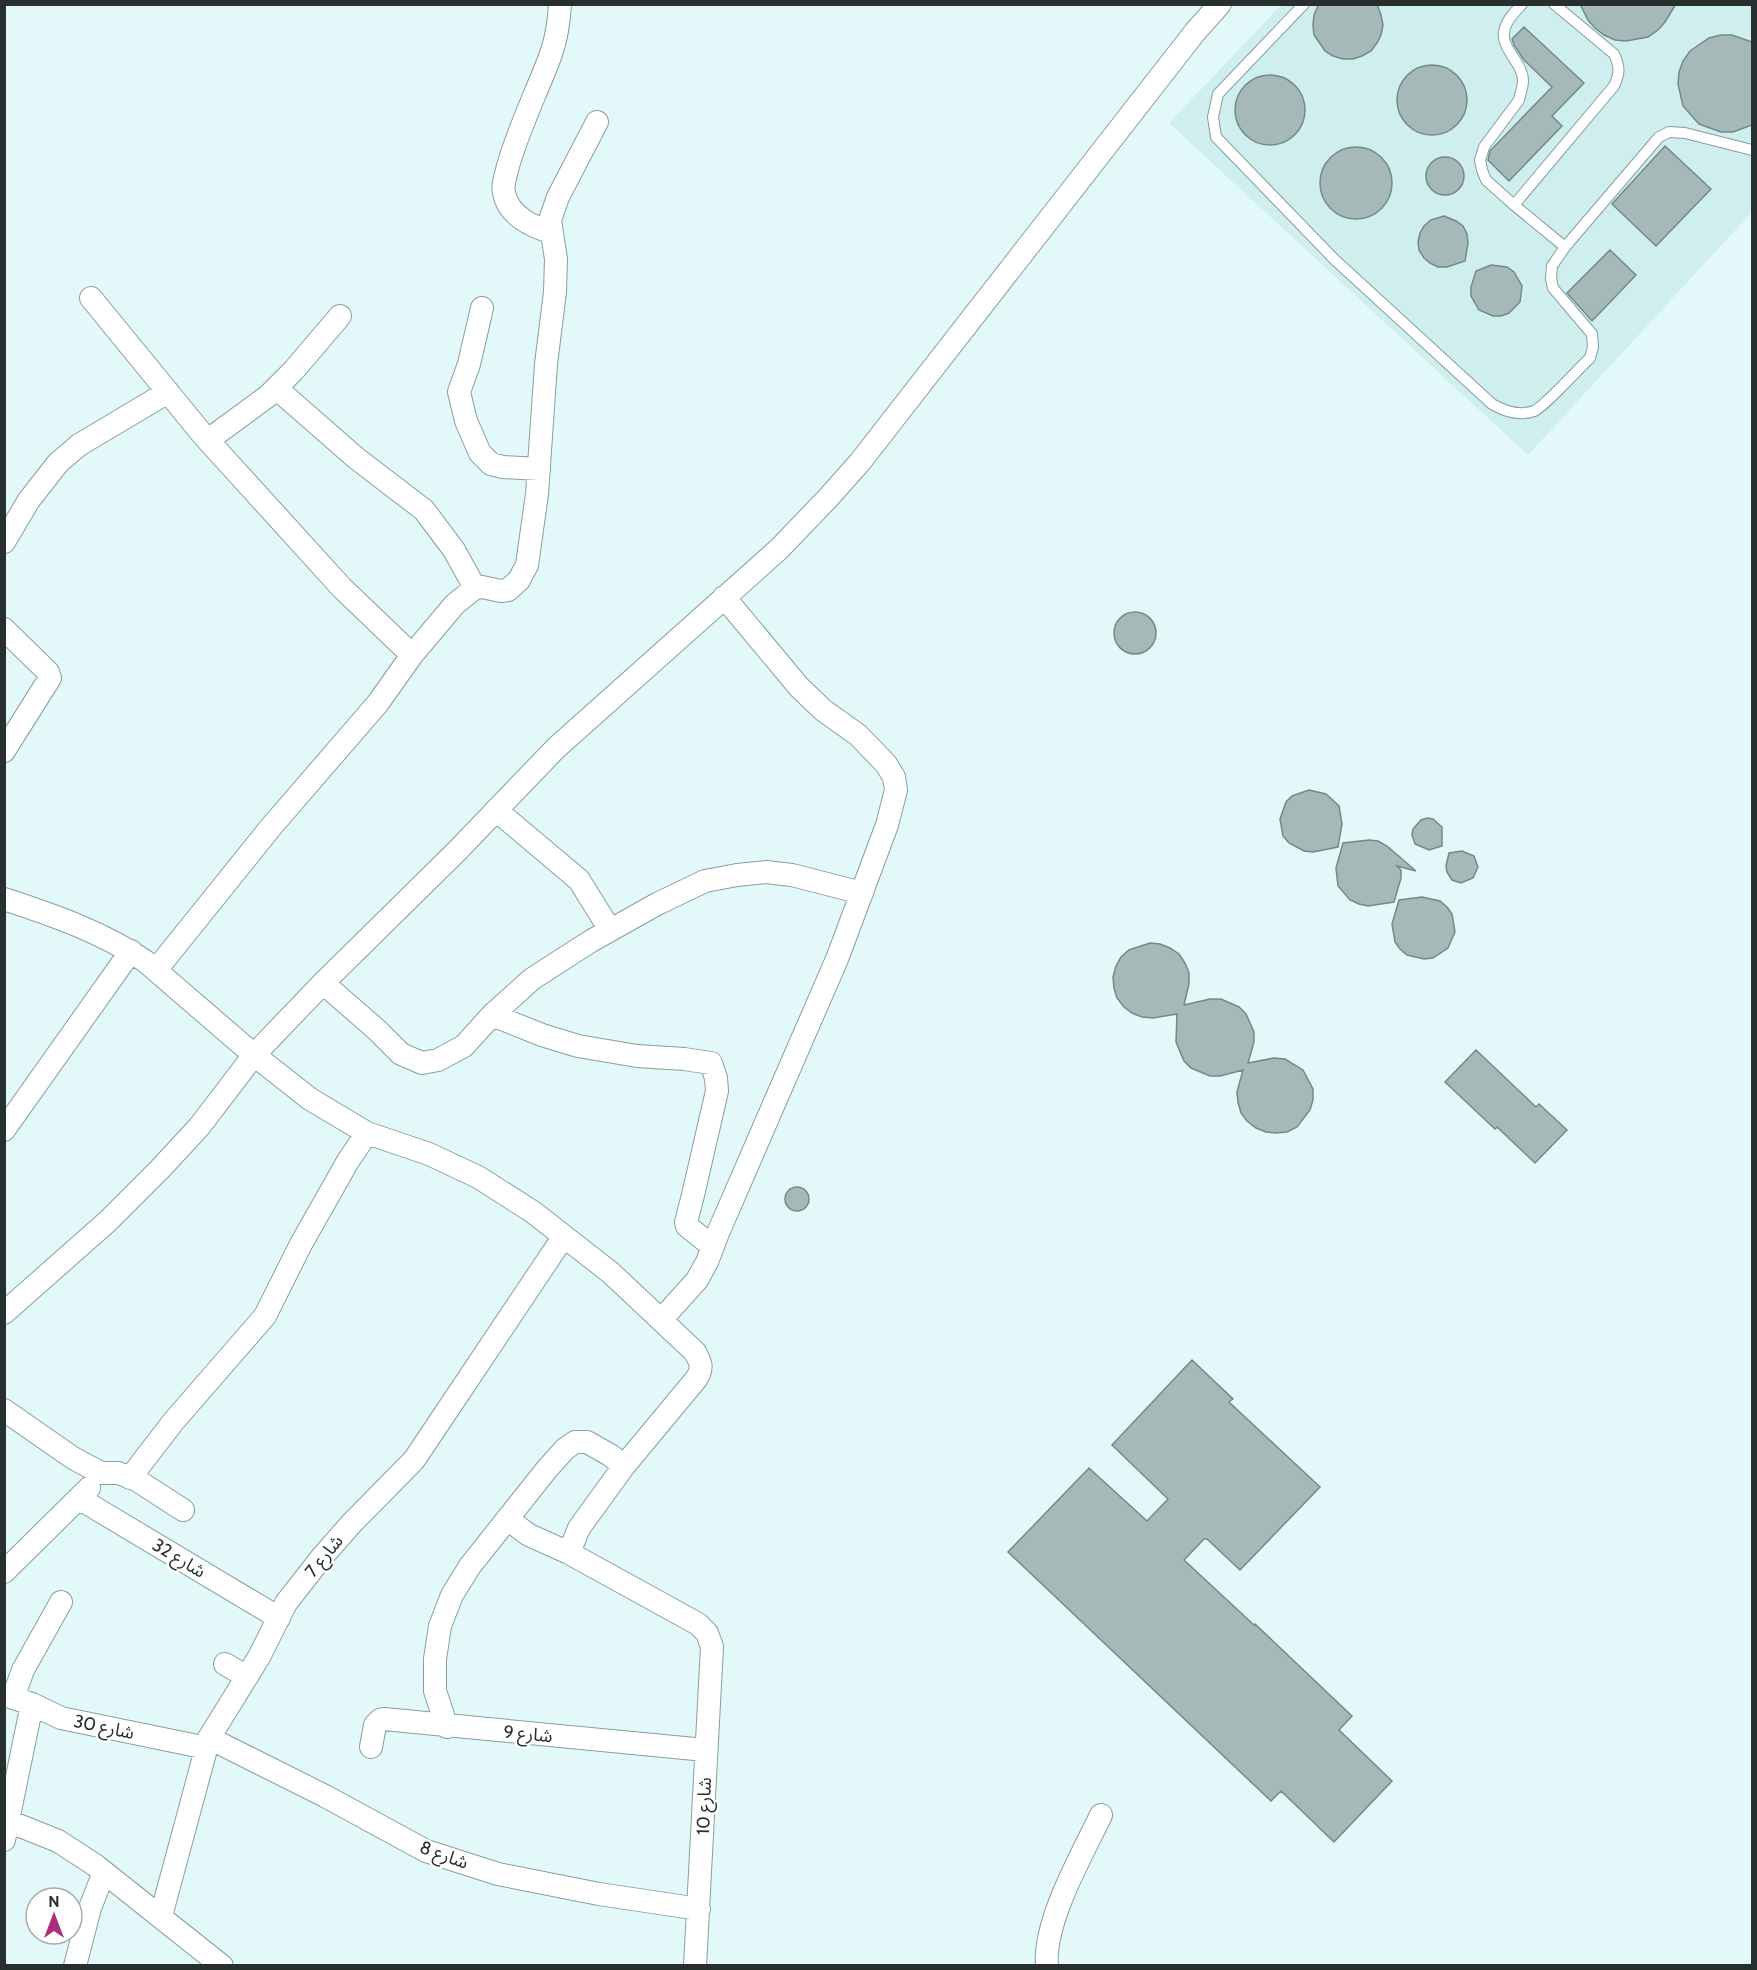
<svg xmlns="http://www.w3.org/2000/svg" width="1757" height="1970" viewBox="0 0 1757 1970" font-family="Cabin,'Noto Sans Arabic',sans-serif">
<rect width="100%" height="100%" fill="#e3f9f9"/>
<!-- built -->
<path fill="#cfeeee" d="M1281 5H1752V212L1528 455 1169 123Z"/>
<!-- building -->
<path fill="#a4b9b8" stroke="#758989" stroke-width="1.5" d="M1319 4H1377L1381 15 1383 25 1381 35 1377 43 1371 51 1362 56 1353 59H1343L1333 56 1325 51 1314 35 1313 25 1314 15Z
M1580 4H1676L1665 22 1658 30 1648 37 1626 41 1615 40 1604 35 1595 28 1588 20Z
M1524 27 1584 83 1552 116 1562 126 1509 181 1488 160 1490 151 1552 87 1524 60 1514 45 1512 39Z
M1721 35H1732L1752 42V125L1733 132H1721L1699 124 1683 106 1678 84 1679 72 1683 61 1690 51 1709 38Z
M1397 100a35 35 0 1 1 70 0a35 35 0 1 1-70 0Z
M1235 110a35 35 0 1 1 70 0a35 35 0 1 1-70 0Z
M1665 146 1711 189 1656 246 1612 204Z
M1320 183a36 36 0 1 1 72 0a36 36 0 1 1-72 0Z
M1426 176a19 19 0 1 1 38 0a19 19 0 1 1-38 0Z
M1444 216 1456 221 1463 226 1467 234 1468 243 1465 261 1447 267H1438L1430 263 1424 258 1419 250 1418 242 1420 233 1424 226 1431 220Z
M1610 250 1636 275 1592 321 1567 293Z
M1491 265 1507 267 1514 272 1522 286 1520 302 1509 313 1501 316H1493L1479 310 1471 296V287L1476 271Z
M1114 633a21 21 0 1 1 42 0a21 21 0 1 1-42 0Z
M1309 790 1326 794 1339 806 1342 824 1338 847 1313 852 1304 851 1289 843 1283 836 1280 819 1286 802 1292 796Z
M1427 818 1433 819 1442 827V846L1429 850 1415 844 1412 835 1413 829 1421 820Z
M1369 840 1378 841 1387 846 1416 871 1397 866 1401 870V878L1394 902 1368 906 1359 904 1350 900 1338 886 1336 868 1343 843Z
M1462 851 1474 856 1478 867 1473 878 1461 883 1452 880 1447 872 1446 866 1449 853Z
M1422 897 1440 901 1447 907 1452 914 1455 932 1448 948 1433 958 1424 959 1407 955 1400 949 1395 942 1392 924 1399 900Z
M1150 943 1160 944 1170 948 1179 954 1185 963 1189 973V984L1184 1005 1210 999H1221L1239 1007 1246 1014 1254 1032V1042L1248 1063 1274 1058 1285 1059 1303 1070 1313 1089V1100L1310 1110 1297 1127 1287 1132 1276 1133 1266 1132 1256 1128 1247 1121 1241 1113 1238 1102 1237 1092 1243 1070 1220 1076H1210L1191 1068 1184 1061 1176 1042 1177 1014 1153 1018 1142 1017 1132 1013 1124 1007 1117 998 1114 988 1113 977 1116 966 1121 957 1129 950Z
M1476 1050 1536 1107 1539 1104 1567 1130 1535 1163 1497 1127 1495 1129 1445 1082Z
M785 1199a12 12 0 1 1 24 0a12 12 0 1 1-24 0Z
M1192 1360 1233 1399 1229 1402 1320 1487 1240 1570 1207 1539H1204L1184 1560 1254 1625 1255 1624 1352 1716 1339 1730 1392 1781 1334 1842 1281 1791 1271 1801 1008 1552 1089 1468 1147 1521 1168 1499 1112 1445Z"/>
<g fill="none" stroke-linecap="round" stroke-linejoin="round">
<!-- lane casing -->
<g stroke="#899e9d" stroke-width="12">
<path id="lane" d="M1304 4 1218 94 1213 117 1216 137 1334 259 1492 404C1504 411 1520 416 1534 411 1543 408 1580 367 1590 358L1593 347 1592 334 1553 288 1551 278 1552 266 1565 247 1659 137 1669 132 1685 133 1752 150
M1522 4C1516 11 1507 19 1505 28 1498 48 1523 61 1523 81 1523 87 1520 94 1519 100L1484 147 1480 160 1482 170 1486 180 1514 205 1565 247
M1514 205 1614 86C1620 73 1620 67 1614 54L1554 4"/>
</g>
<!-- street casing -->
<g stroke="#899e9d" stroke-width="24">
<path id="street" d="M551 232C532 227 508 215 504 193 502 185 506 175 508 166 519 127 537 92 551 54 557 37 559 22 560 4
M91 298 203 435 342 588 412 655
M482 308 469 364 459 392 466 421 480 453 491 464 503 467 539 469
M276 388 356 458 424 510 454 550 475 588
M208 440 268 396 294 370 340 316
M4 542 29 500 58 463 79 445 168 392
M4 629 48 672 50 678 4 751
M496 810 579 880 610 930
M4 899C53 915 102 932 145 961L254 1055 310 1099 367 1133 429 1154 478 1177 533 1212 611 1273 695 1352C701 1363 703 1367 697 1378L624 1466 579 1528 569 1553 698 1624 707 1633 712 1647 695 1966
M156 970 271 827 378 703 412 655 455 604 475 588 482 587 501 591 508 590 519 580 527 565 537 494 546 364 555 292 556 259 550 220 558 197 597 122
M323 983 377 1030 401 1054 422 1063 438 1060 464 1046 492 1015 532 979 591 941 657 904 705 881 737 875 766 872 792 875 862 893
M492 1015 542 1035 578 1046 637 1056 684 1059 711 1063 716 1078 717 1091 693 1195 686 1222 687 1226 713 1247
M4 1130 131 951
M4 1313 108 1221 160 1169 199 1127 254 1055 323 983 457 851 556 748 779 549 828 498 860 462 1195 32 1220 4
M661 1320 697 1280 707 1262 718 1233 837 959 887 825 896 790 894 777 886 764 858 735 823 710 799 687 724 597
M4 1410 73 1458 101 1473H118L135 1479 183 1510
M130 1478 173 1422 265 1316 301 1244 348 1161 367 1133
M80 1499 279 1618
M507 1519 529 1535 569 1553
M4 1572 89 1488
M225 1664 247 1677
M4 1695 32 1704 61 1718 207 1748
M13 1698 23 1670 61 1602
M447 1727 435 1691V1659L440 1626 452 1595 470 1566 547 1469 565 1449 575 1442H587L610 1455 624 1466
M209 1738 325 1796 426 1851 498 1874 599 1894 699 1909
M371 1747 375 1725 380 1720 384 1719 705 1750
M8 1821 58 1841 95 1865 222 1966
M4 1840 32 1704
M161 1916 209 1738 259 1657 286 1603 322 1557 351 1524 414 1460 564 1236
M75 1966 90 1908 104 1872
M1047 1966C1043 1922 1082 1855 1101 1815"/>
</g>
<!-- lane -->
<use href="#lane" stroke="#fff" stroke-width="10"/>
<!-- street -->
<use href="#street" stroke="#fff" stroke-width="22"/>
</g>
<g text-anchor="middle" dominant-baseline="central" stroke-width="5" stroke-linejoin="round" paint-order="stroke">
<!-- street labels -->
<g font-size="18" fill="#272f2f" stroke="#fff">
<text transform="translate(324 1556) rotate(-51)">شارع 7</text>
<text transform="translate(179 1558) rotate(31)">شارع 32</text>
<text transform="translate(104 1727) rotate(12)">شارع 30</text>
<text transform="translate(528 1734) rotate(5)">شارع 9</text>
<text transform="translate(704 1806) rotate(-88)">شارع 10</text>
<text transform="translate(444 1855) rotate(20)">شارع 8</text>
</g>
</g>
<!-- border -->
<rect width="1757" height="1970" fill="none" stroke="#272f2f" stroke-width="12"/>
<!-- north arrow -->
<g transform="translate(54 1916)"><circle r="28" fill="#ffffff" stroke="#a9acac" stroke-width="1.5"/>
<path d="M0-4.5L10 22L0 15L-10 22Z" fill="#ab2e7f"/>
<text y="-9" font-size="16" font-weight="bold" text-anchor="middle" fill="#272f2f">N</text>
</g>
</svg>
